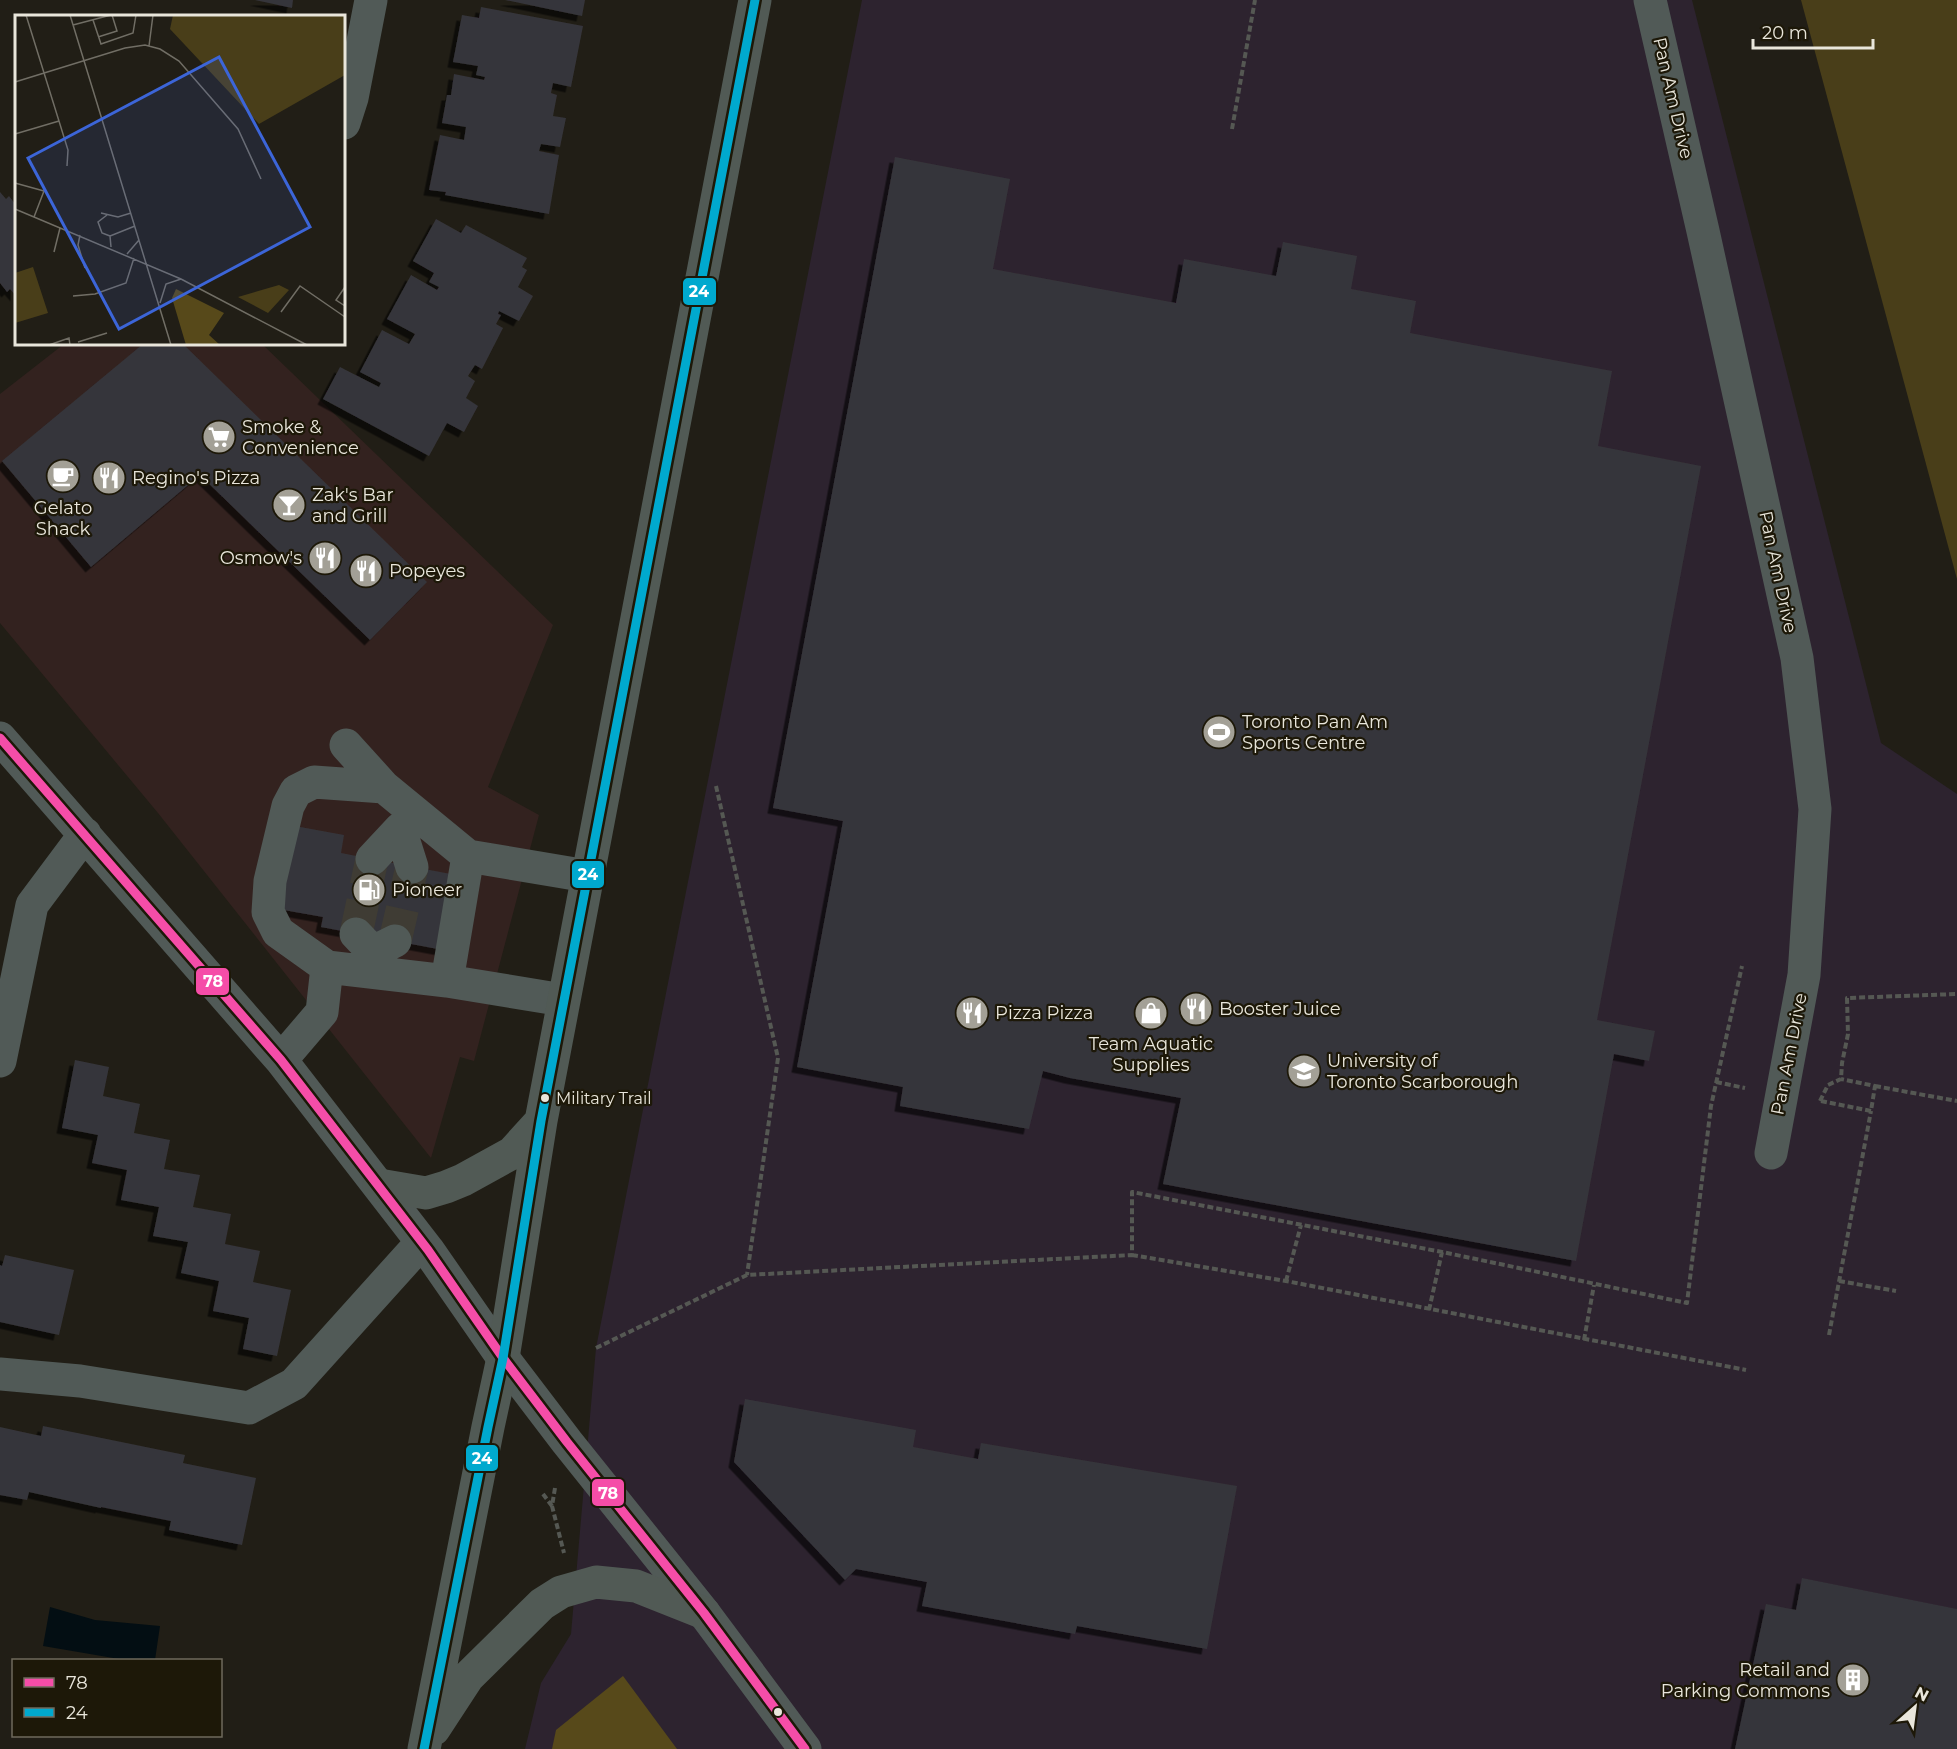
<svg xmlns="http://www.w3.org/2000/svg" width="1957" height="1749" viewBox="0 0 1957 1749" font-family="Montserrat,sans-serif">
<defs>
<filter id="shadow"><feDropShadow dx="-5.5" dy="5.5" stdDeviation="0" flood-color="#0009"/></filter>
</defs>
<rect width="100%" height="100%" fill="#211e16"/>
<!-- commercial -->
<path fill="#33221f" d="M64 344H262L553 625 488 787 539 815 474 1061 460 1057 431 1158 158 813 0 623V394Z"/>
<!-- education -->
<path fill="#2d232f" d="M862 0H1692L1881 743 1957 794V1749H525L541 1683 571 1634 596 1348Z"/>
<!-- green -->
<path fill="#493e19" d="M1801 0H1957V579Z"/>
<!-- forest -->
<path fill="#57491a" d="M623 1676 677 1749H552L556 1730Z"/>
<!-- water -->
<path fill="#030e13" d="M50 1607 95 1620 160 1626 155 1660H125L43 1646Z"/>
<!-- building -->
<path fill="#36353a" filter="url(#shadow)" d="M255 0H293L292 8Z
M505 0H585L582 16Z
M481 7 583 26 571 87 553 83 551 93 557 95 553 116 566 118 560 147 541 144 539 151 559 155 549 214 445 195 446 192 429 190 440 135 464 140 466 127 442 123 447 95H451L454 74 484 80 485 77 476 75 478 66 453 62 462 15 479 18Z
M895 157 1010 179 993 269 1176 303 1184 259 1276 276 1283 242 1357 256 1351 289 1416 301 1410 333 1612 371 1598 446 1701 466 1597 1020 1655 1031 1649 1061 1614 1054 1576 1261 1163 1184 1181 1098 1070 1078 1043 1071 1029 1129 900 1106 903 1087 797 1067 843 821 773 808Z
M0 192 6 199 9 196 16 205V296L10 289 7 292 0 283Z
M436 219 461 233 466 225 527 258 522 267 527 270 518 287 533 296 519 321 499 311 498 314 501 315 496 324 503 328 482 369 475 365 468 376 475 381 466 398 478 406 464 432 447 423 429 456 323 399 340 367 379 387 381 383 360 372 382 330 409 344 415 334 387 319 411 275 437 290 439 287 429 282 434 273 413 261Z
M143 344H183L427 582 370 640 200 475 91 567 2 461Z
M295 826 344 835 341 853 456 875 443 950 321 927 323 917 278 909Z
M75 1060 109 1067 103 1096 140 1104 134 1133 170 1140 164 1169 200 1175 193 1207 231 1214 225 1244 260 1251 253 1282 291 1290 277 1356 243 1349 249 1318 213 1311 219 1281 181 1273 188 1242 153 1236 159 1207 121 1200 127 1170 92 1163 98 1135 62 1128Z
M5 1255 74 1270 59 1335 0 1322V1265L2 1266Z
M745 1399 916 1430 913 1447 978 1459 981 1443 1237 1486 1207 1649 1077 1626 1075 1634 922 1606 927 1582 856 1569 845 1580 734 1462Z
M43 1426 185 1455 183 1463 256 1478 242 1545 169 1530 171 1521 101 1507V1508L29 1492 27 1500 0 1495V1427L41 1436Z
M1802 1578 1957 1609V1749H1735L1766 1604 1796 1610Z"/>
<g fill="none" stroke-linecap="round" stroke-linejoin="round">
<!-- minor-tunnel -->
<path stroke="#3f3c34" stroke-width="33" stroke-dasharray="33 16" stroke-linecap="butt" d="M356 934 372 859
M395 941 412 867"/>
<!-- path -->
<path stroke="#555853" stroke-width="4" stroke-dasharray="6 3" stroke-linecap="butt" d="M1232 129 1255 0
M716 786 778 1058 747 1275
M1716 1082 1745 1088
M1875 1086 1957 1101
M1820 1101 1828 1085 1841 1079 1842 1063 1848 1034 1847 998 1957 994
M1821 1101 1871 1111 1875 1086 1841 1079
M1132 1255 1286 1281 1746 1370
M1286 1281 1301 1225
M1839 1281 1896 1291
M1429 1310 1442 1252
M1829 1335 1871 1111
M1584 1340 1594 1285
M596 1348 747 1275 1132 1255V1192L1442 1252 1687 1303 1711 1106 1742 966
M555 1488 552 1506 564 1553
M543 1494 552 1506"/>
<!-- minor -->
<path stroke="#515a57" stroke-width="33" d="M1650 0 1703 231 1797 658 1815 809 1804 975 1771 1153
M344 123 352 98 371 0
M0 738 281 1060 428 1250 503 1358 567 1442 704 1613 805 1749
M346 745 384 787 468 856 587 876
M372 859 400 829 412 867
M356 934 373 952 395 941
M327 967 278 932 268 912 270 881 288 806 296 791 314 782 384 787
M447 981 468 856
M281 1060 322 1012 327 967 447 981 563 1000
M0 1061 32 905 85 834
M0 1374 80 1381 249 1408 294 1384 421 1243"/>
<!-- major -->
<path stroke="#515a55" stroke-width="33" d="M379 1185 426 1193 446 1187 463 1180 512 1153 541 1121
M434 1729 468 1677 542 1604 561 1592 596 1582 636 1586 704 1613
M424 1749 488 1427 503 1358 541 1121 755 0"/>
<!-- bus-1 casing -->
<g stroke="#1d1808" stroke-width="14">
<path id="bus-1" d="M0 738 281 1060 428 1250 503 1358 567 1442 704 1613 805 1749"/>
</g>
<!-- bus-2 casing -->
<g stroke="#1d1808" stroke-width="14">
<path id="bus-2" d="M424 1749 488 1427 503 1358 541 1121 755 0"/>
</g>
<!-- bus-1 -->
<use href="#bus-1" stroke="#f54da8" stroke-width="9"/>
<!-- bus-2 -->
<use href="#bus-2" stroke="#00a9ce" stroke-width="9"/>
</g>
<!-- icons -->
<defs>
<g id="supermarket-disc" transform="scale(1.725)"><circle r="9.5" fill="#a3a096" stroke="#1d1808"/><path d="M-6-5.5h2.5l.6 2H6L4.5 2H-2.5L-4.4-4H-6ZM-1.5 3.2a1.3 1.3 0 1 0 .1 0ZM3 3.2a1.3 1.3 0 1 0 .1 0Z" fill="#fff"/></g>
<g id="cafe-disc" transform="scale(1.725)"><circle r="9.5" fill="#a3a096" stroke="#1d1808"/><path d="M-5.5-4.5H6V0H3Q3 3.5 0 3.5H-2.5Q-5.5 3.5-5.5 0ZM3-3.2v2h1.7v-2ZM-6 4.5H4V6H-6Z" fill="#fff"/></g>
<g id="restaurant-disc" transform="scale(1.725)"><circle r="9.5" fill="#a3a096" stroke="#1d1808"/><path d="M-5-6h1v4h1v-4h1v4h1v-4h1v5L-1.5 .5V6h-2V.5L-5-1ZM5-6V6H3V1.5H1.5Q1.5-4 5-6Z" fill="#fff"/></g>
<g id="bar-disc" transform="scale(1.725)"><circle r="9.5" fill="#a3a096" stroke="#1d1808"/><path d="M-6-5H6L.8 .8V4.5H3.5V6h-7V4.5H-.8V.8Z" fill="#fff"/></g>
<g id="stadium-disc" transform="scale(1.725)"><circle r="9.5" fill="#a3a096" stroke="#1d1808"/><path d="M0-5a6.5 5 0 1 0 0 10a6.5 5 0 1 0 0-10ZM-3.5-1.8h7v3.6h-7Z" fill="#fff"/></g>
<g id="fuel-disc" transform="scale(1.725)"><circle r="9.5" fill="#a3a096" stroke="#1d1808"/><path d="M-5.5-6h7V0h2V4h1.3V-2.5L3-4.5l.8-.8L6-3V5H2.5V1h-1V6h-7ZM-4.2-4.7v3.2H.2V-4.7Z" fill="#fff"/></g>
<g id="shop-disc" transform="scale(1.725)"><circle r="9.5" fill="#a3a096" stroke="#1d1808"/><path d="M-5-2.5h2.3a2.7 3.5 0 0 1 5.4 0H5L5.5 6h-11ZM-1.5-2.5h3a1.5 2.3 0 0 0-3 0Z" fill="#fff"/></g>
<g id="university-disc" transform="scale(1.725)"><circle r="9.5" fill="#a3a096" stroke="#1d1808"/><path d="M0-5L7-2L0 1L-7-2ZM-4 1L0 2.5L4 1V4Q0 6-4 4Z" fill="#fff"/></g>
<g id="building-disc" transform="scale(1.725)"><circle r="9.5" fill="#a3a096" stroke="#1d1808"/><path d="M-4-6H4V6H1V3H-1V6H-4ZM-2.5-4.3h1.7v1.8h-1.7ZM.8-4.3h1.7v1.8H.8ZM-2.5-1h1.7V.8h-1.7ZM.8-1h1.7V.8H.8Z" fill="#fff"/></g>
</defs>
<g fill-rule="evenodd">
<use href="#supermarket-disc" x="219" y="437"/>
<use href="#cafe-disc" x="63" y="476"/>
<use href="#restaurant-disc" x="109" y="478"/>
<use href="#bar-disc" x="289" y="505"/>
<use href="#restaurant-disc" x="325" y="558"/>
<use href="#restaurant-disc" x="366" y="571"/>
<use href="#stadium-disc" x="1219" y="732"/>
<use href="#fuel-disc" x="369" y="890"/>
<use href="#restaurant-disc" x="1196" y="1009"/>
<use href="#restaurant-disc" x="972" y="1013"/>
<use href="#shop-disc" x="1151" y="1013"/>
<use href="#university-disc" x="1304" y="1071"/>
<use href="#building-disc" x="1853" y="1680"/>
</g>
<!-- markers -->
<g fill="#e9e6db" stroke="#1d1808" stroke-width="2">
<circle cx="545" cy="1098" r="5"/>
<circle cx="778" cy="1712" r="5"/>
</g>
<g text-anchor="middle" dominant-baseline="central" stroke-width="4.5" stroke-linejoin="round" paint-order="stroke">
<!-- bus labels -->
<g font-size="16" fill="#e9e6db" stroke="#1d1808" text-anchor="start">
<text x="556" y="1098">Military Trail</text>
</g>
<!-- street labels -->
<g font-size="18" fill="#e9e6db" stroke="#1d1808">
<text transform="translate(1673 98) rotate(77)">Pan Am Drive</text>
<text transform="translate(1778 572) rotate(78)">Pan Am Drive</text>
<text transform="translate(1789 1054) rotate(-79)">Pan Am Drive</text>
</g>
<!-- poi labels -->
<g font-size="18" fill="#e9e6db" stroke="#1d1808" text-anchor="start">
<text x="242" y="427">Smoke &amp;<tspan x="242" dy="21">Convenience</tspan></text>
<text x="132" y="478">Regino's Pizza</text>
<text x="312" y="495">Zak's Bar<tspan x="312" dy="21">and Grill</tspan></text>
<text x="63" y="508" text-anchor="middle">Gelato<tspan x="63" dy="21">Shack</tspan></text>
<text x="302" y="558" text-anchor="end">Osmow's</text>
<text x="389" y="571">Popeyes</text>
<text x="1242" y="722">Toronto Pan Am<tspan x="1242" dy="21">Sports Centre</tspan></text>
<text x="392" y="890">Pioneer</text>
<text x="1219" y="1009">Booster Juice</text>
<text x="995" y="1013">Pizza Pizza</text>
<text x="1151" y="1044" text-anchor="middle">Team Aquatic<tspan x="1151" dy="21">Supplies</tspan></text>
<text x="1327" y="1061">University of<tspan x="1327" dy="21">Toronto Scarborough</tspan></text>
<text x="1830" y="1670" text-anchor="end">Retail and<tspan x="1830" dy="21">Parking Commons</tspan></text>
</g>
</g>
<!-- overview -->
<g transform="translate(15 15)">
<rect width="330" height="330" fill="#211e16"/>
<path d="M158 0H330V60L244 109 155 14ZM18 252 33 298 0 308V258ZM264 270 274 275 253 298 223 282Z" fill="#493e19"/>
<path d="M161 274 209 298 194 320 205 330H171L157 283Z" fill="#57491a"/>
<path fill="none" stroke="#716e65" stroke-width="1.5" d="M11 0 53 135 52 151M55 0 156 330M78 5 86 29 118 18 121 0M58 10 96 0M83 22 102 16 97 0M134 31 138 0M0 67 110 33 130 30 145 34 164 46 223 114 246 164M0 119 44 106M0 168 29 176 19 202M0 194 166 264 292 330M86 198 103 202 116 198M92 200 83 207 87 218 95 221M65 220 63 230 70 253M96 232 95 221 120 211M39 237 45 213M112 239 124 225M330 272 321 285 330 291M58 281 80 279 111 268 119 243M145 288 151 269 166 264M266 297 285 271 330 302M63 327 92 318M34 330 54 323 55 330"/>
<path fill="#3c65d8" fill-opacity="0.15" stroke="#3c65d8" stroke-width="3" d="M204 42 295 212 104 314 13 143Z"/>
<rect width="330" height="330" fill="none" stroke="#e9e6db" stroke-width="3"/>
</g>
<g stroke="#1d1808" stroke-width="2">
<rect x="682" y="277" width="35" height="29" rx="6" fill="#00a9ce"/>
<rect x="571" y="860" width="34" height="29" rx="6" fill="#00a9ce"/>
<rect x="195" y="967" width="35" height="29" rx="6" fill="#f54da8"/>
<rect x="465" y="1444" width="34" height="28" rx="6" fill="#00a9ce"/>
<rect x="591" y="1478" width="34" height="29" rx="6" fill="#f54da8"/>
</g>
<g font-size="16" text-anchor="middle" font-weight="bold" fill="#fff">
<text x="699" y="297">24</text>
<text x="588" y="880">24</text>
<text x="213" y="987">78</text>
<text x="482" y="1464">24</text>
<text x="608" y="1499">78</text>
</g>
<!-- legend -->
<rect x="12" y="1659" width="210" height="78" fill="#1d1808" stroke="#6f6a5c" stroke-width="1.5"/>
<rect x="24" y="1678" width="30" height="9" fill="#f54da8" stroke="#6f6a5c" stroke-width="1.5"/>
<text x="66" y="1689" font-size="18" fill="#e9e6db">78</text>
<rect x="24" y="1708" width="30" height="9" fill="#00a9ce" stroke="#6f6a5c" stroke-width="1.5"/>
<text x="66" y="1719" font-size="18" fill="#e9e6db">24</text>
<!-- north arrow -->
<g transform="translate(1915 1707) rotate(28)" stroke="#1d1808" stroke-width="4.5" paint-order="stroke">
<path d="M0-4.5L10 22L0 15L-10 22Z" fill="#e9e6db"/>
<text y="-9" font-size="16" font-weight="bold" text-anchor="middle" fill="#e9e6db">N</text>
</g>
<!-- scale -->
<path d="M1753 39v9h120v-9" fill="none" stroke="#e9e6db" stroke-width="3"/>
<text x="1762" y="39" font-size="18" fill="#e9e6db" stroke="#1d1808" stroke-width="4.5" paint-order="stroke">20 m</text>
</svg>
